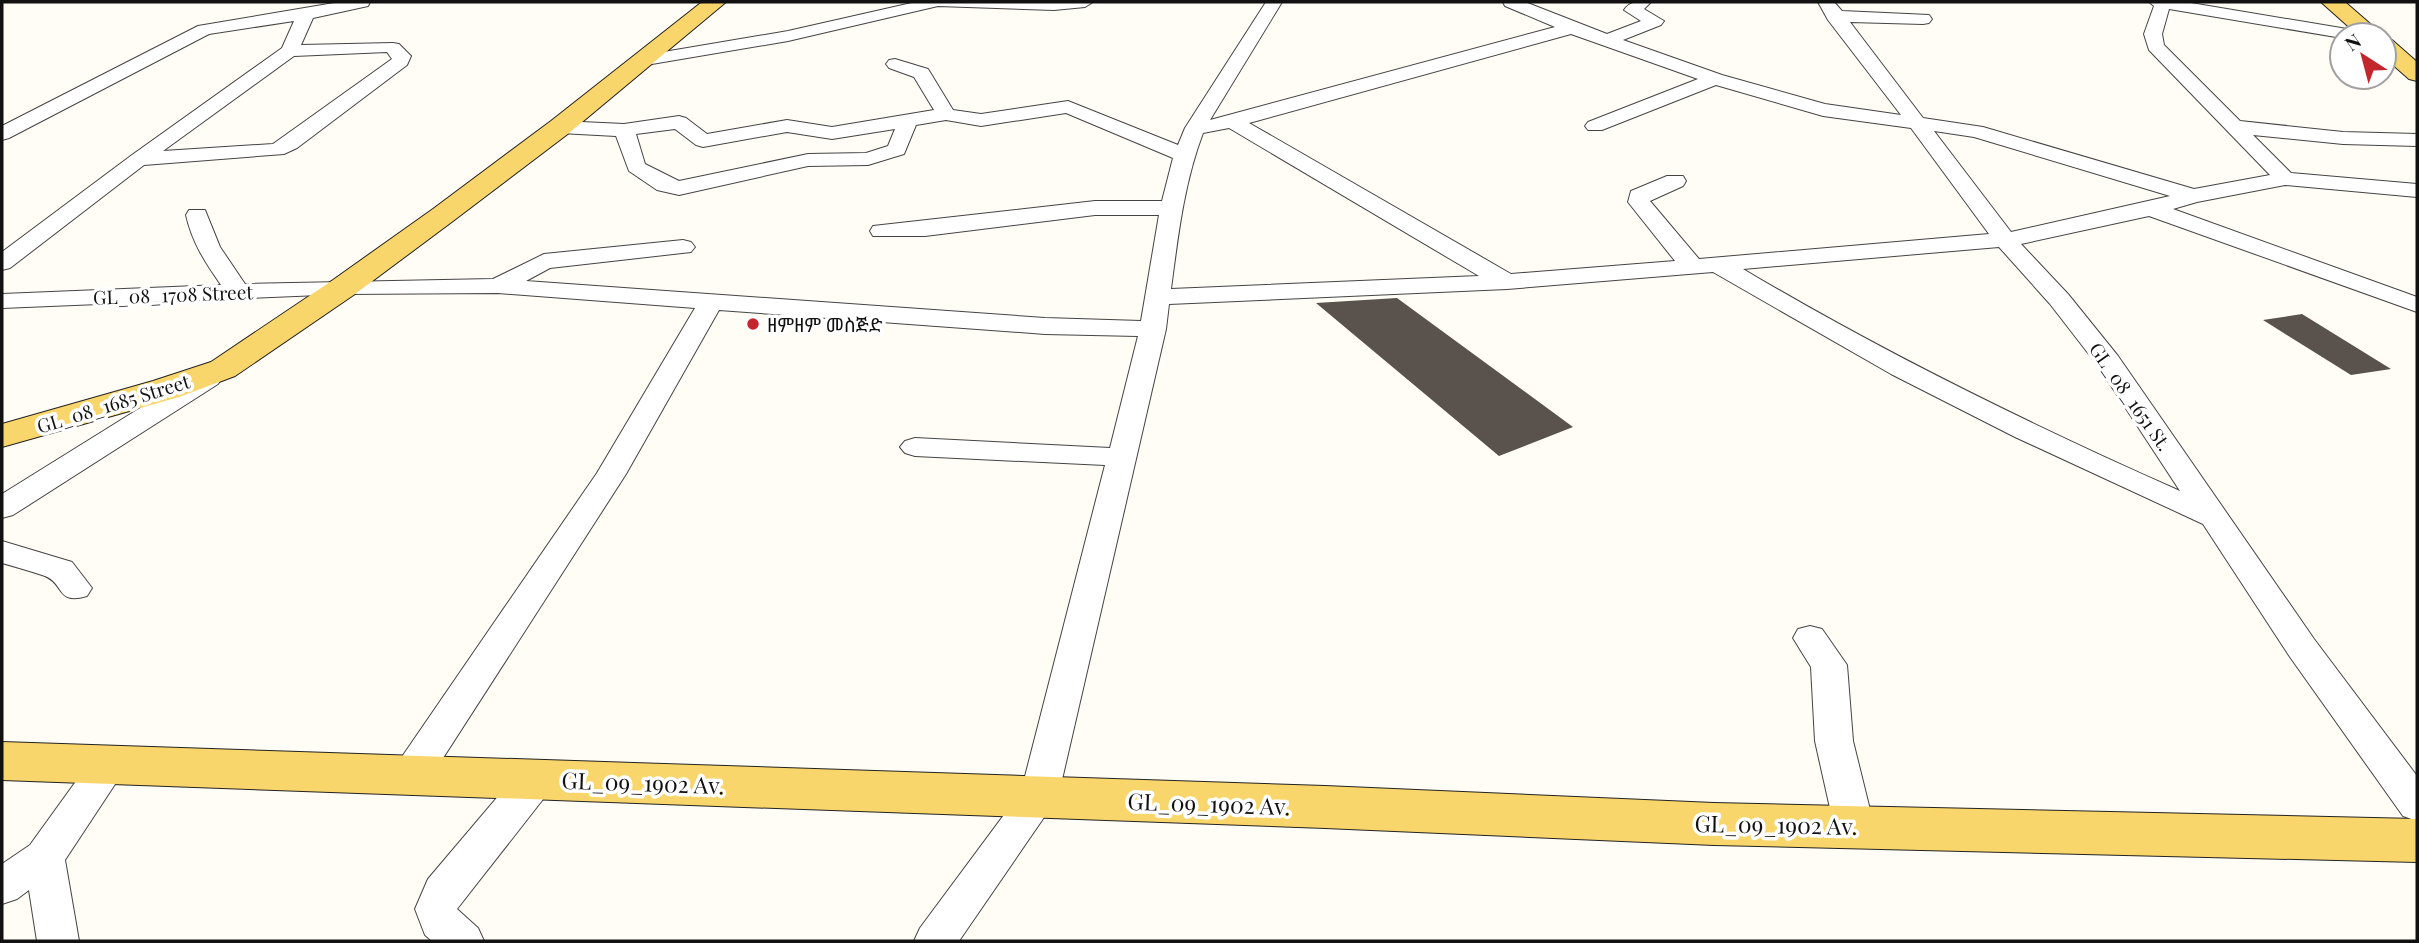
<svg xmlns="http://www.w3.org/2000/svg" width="2419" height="943" viewBox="0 0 2419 943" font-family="'Playfair Display','Noto Sans Ethiopic',serif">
<rect width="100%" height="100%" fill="#fffdf5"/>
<!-- building -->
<path fill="#5a524d" d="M1397 298 1573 427 1499 456 1316 303Z
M2302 314 2391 369 2351 375 2263 320Z"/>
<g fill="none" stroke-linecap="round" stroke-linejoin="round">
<!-- minor casing -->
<g stroke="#444" stroke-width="2">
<path id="minor" d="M340 2H370L368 6 313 18 301 45 393 43 399 44 411 56 407 65 297 148 284 154 144 165 10 268 2 270V252L132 155 282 48 294 21 209 34 9 138 2 140V126L198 26ZM387 52 392 59 273 144 163 151 294 56Z
M916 2H1093L1085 7 1054 10 938 6 788 41 640 66 631 61 640 56 788 31Z
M1266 2H1282L1210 120 1555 27 1505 6 1503 2H1525L1607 34 1641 21 1624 10C1631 0 1640 2 1651 2L1644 9 1664 21 1661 25 1623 40 1722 75 1825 104 1901 115 1828 20 1818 2H1834L1842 11 1929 15 1932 19 1929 23 1923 24 1850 22 1923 118 1983 127 2194 189 2270 175 2149 50 2144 34 2154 6 2149 2H2185L2359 31 2362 35H2342V38L2169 9 2162 34 2164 45 2240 121 2343 132 2417 134V146L2343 144 2253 135 2291 173 2417 184V197L2285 185 2197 202 2173 209 2417 297V312L2149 216 2021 244 2068 294 2118 356 2314 639 2417 776V821L2403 816 2290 657 2203 524 2015 437 1891 374 1713 272 1507 289 1169 304 1166 329 1058 797 959 941H914L920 928 1021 792 1105 465 915 456 905 453 900 447 905 441 915 438 1110 448 1138 336 1045 334 719 310 626 474 425 786 411 790 397 786 392 775 397 764 597 473 695 308 498 293 344 294 2 308V294L221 285C205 262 192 242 186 215L189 210H205L220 247 245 284 493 279 544 254 683 240 691 242 695 247 691 252 550 268 526 281 1045 318 1141 321 1159 215H1095L925 236H873L870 231 873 226 1095 201H1162L1173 158 1066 113 981 126 946 120 916 125 904 154 868 165 808 166 679 195 657 190 629 171 616 136 560 133 553 131 550 127 553 123 560 121 624 124 679 116 686 118 707 134 787 120 832 127 934 110 914 77 889 68 886 64 889 60 895 59 928 69 953 110 981 114 1068 101 1178 145 1185 128ZM1571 34 1698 79 1588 122 1585 126 1588 130H1602L1716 85 1823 116 1911 128 1989 234 1699 259 1650 201 1683 186 1686 181 1683 176H1667L1631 191 1628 202 1675 261 1511 274 1249 123ZM1229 128 1479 276 1171 289C1178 236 1184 183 1203 133ZM675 129 696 145 703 147 787 132 832 139 895 129 888 146 866 153 808 154 679 181 645 164 636 134ZM1934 131 1974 137 2170 196 2011 232ZM1999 247 2050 304 2098 366 2180 491C2031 425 1884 353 1743 269Z
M208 370 218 372 222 378 218 384 13 515 2 518V494L198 372Z
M2 541 72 562 92 588 87 596C56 605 65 584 45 576 31 571 16 567 2 563Z
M1810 626 1822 629 1847 665 1853 741 1874 826 1868 838 1854 842 1840 838 1834 826 1815 741 1811 667 1793 638 1798 629Z
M108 751 121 755 127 766 65 860 79 941H37L29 890 17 899 2 904V864L30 845 95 755Z
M537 763 551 767 556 778 551 789 457 909 478 928 484 941H432L425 935 415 909 428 879 523 767Z"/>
</g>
<!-- major casing -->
<g stroke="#222" stroke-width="2">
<path id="major" d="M702 2H726L569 133 453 221 355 294 235 376 179 397 2 447V424L153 381 211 362 333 280 433 209 551 121Z
M2321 2H2345L2383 35H2358Z
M2384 38 2392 40 2417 62V81L2409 79 2384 57Z
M2 742 1325 786 1714 803 2417 819V862L1714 845 1325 828 2 780Z"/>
</g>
<!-- minor -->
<use href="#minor" fill="#fff" fill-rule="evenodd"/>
<!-- major -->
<use href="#major" fill="#f9d66b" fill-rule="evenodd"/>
</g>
<!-- markers -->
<circle fill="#c4262e" stroke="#fff" stroke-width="2.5" cx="753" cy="324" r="7"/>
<g text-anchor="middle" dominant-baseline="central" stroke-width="7" stroke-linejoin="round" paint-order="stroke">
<!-- street labels -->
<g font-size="19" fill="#111" stroke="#fff">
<text transform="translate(173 294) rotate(-2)">GL_08_1708 Street</text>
<text transform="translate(2131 396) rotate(55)">GL_08_1651 St.</text>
<text transform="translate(113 403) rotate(-17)">GL_08_1685 Street</text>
</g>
<!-- poi labels -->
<g font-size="19" fill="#111" stroke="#fff" text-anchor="start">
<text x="767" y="324">ዘምዘም መስጅድ</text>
</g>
<!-- near-street labels -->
<g font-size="23" fill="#111" stroke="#fff">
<text transform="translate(643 782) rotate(2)">GL_09_1902 Av.</text>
<text transform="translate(1209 803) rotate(2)">GL_09_1902 Av.</text>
<text transform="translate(1776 824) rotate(1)">GL_09_1902 Av.</text>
</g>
</g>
<!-- border -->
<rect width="2419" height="943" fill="none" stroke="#111111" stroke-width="7"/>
<!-- north arrow -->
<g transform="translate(2363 56) rotate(324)"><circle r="33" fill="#ffffff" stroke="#a0a0a0" stroke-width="2"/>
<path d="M0-5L12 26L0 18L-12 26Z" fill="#c4262e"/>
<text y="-10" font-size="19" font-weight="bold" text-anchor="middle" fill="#111111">N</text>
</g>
</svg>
